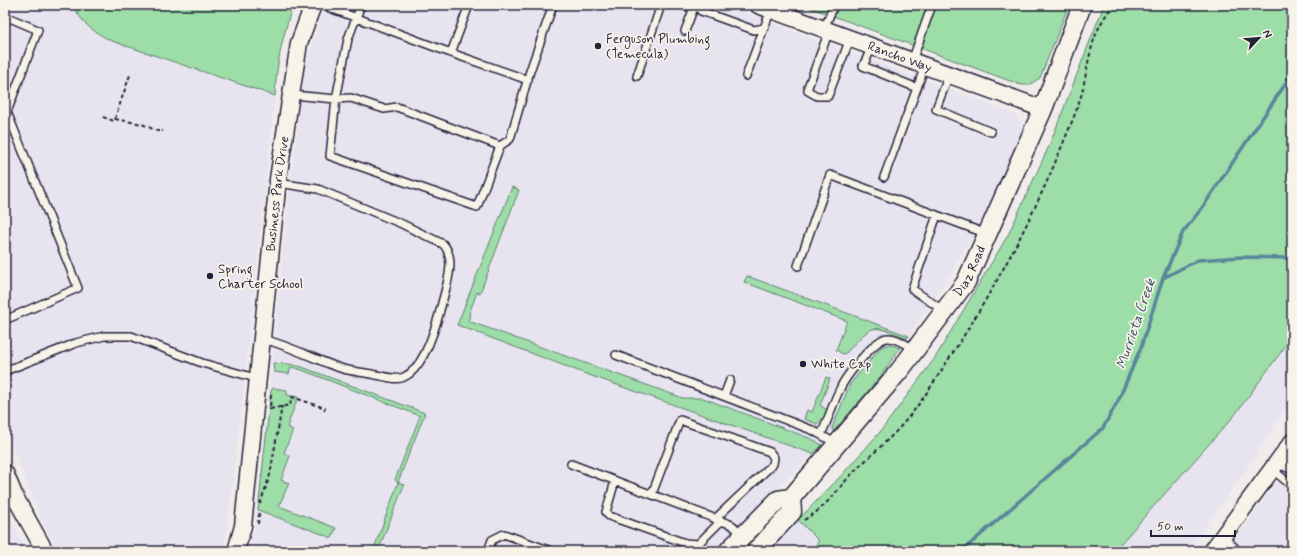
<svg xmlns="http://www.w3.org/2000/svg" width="1297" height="556" viewBox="0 0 1297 556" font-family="Mynerve,sans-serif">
<rect width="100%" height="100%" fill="#f0ecec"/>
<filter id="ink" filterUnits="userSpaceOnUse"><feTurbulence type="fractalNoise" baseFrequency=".025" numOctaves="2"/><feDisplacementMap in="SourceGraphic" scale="8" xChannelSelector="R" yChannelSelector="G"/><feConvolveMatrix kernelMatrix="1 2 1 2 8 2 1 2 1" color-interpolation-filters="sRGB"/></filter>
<g filter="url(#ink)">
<!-- built -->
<path fill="#e7e4f0" d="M5 5H73L81 21 95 33 112 41 275 96 241 412 226 536 222 551H58L43 523 5 430Z
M325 5H724L1015 114 1021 123 1022 131 1019 142 980 223 959 259 934 300 880 377 822 445 715 551H247L250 535 254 531 257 514 283 248 301 96 308 56Z
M1292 337V399L1250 464 1188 551H1114L1234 416Z
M1292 460V551H1227L1253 514Z
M5 506 15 529 28 551H5Z
M798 520 819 541 809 551H770Z"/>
<!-- green -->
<path fill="#9ddda7" stroke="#608071" d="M73 5H293C283 35 276 64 275 96L112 41C92 31 83 25 73 5Z
M803 5H1069L1040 78 1029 85H1021Z
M1104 5H1292V337L1234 416 1114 551H809L819 541 798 520 838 479 880 432 935 358 1008 235 1049 146Z
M512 187 519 190 480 293 477 292 469 314 470 315 468 321 683 398H703L812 439 822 445 813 454 586 374 457 325Z
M747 276 909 336 908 338C869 324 874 323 846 353L843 354 836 350 847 321 744 282Z
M889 344 900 348 880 377 834 431 832 428 850 384 881 347Z
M273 363 289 364 302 367 425 413 398 482 404 485 378 551H373L398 483 395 480 420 416 302 370 291 367 289 374 274 372Z
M826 377 830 379 820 405 827 410 822 420 817 424 804 419 807 410 812 412Z
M273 388 287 390V395L298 397 287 427 293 430 284 453 290 456 281 480 289 483 279 506 336 528 332 538 258 510 271 391Z"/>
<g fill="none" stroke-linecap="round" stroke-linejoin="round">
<!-- stream -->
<path stroke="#59869c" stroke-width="3.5" d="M1163 278 1198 260 1241 257 1292 258
M962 551 1103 428 1119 399 1141 347 1163 278 1183 232 1202 208 1284 86 1292 72"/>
<!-- service casing -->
<g stroke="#22223b" stroke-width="10">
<path id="service" d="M322 5 451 53
M361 5 348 39 336 99 330 156 477 207 500 146 510 139 530 71 553 5
M469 5 451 53 528 80
M682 5 688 7 690 5
M697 5 701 11 754 30 764 28 771 10
M5 16 38 30 7 112 78 288 5 320
M824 29 834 5
M685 31 695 5
M829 31 808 87V91L817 96H828L850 39
M872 47 863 66 917 88 925 66
M912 61 932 5
M949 75 936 109 991 132
M637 76 661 5
M746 76 764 28
M292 95 336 99 351 98 384 109 397 107 500 146
M884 177 917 88
M937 215 912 289 944 311
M798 266 830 175 987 234
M263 339C290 346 314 359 340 368 351 372 365 372 376 375 384 376 396 381 404 377 425 368 437 323 442 303 446 287 457 258 443 244L402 224 318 189 278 183
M616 355 812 430 837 444
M5 371 76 343 104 336H131L202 363 259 379
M724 396 730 380
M821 434C829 420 832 404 840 389 845 377 875 339 887 338 896 337 907 345 915 350
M1276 463 1292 470
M571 464 732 525 743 535
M1272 469 1292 486
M615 481 606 512 609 516 685 543 698 544 721 521
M652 494 680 420 770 452 774 458 773 464 715 519
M1223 536 1238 551
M488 551 492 540 504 534 551 551"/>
</g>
<!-- tertiary casing -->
<g stroke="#22223b" stroke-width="19">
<g id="tertiary">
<path id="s1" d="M758 5 1043 109"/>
<path d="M5 473 15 497 45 551"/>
<path id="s2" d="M236 551 243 526 278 179 299 43 313 5"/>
<path d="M1212 551 1292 442"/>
</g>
</g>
<!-- secondary casing -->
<g stroke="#22223b" stroke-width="21">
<g id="secondary">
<path id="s3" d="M728 551 778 500 791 498 900 370 966 282 1043 109 1082 5"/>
<path d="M756 551 792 512 791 498"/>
</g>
</g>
<!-- path -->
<path stroke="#22223b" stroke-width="2" stroke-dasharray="4 3" stroke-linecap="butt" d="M103 117 114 121 130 75
M115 119 142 124 157 131H163
M271 395 270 409 290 405 292 397 325 408 324 411
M260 504 270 475 282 406
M804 520C826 508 834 493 850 476 866 459 885 444 901 426 921 404 937 377 954 351 998 283 1036 212 1066 136 1072 122 1078 107 1082 93 1089 61 1091 30 1114 5
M258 524 259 513"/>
<!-- service -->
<use href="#service" stroke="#f7f3e8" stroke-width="7"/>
<!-- tertiary -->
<use href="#tertiary" stroke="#f7f3e8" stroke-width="16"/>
<!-- secondary -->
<use href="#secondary" stroke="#f7f3e8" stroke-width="18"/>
</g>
</g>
<!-- markers -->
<g fill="#22223b" stroke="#f7f3e8" stroke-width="1.5">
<circle cx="598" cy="46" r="4"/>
<circle cx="210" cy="276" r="4"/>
<circle cx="803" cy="364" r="4"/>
</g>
<g text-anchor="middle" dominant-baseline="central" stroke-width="3.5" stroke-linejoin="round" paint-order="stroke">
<!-- poi labels -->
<g font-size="13" fill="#22223b" stroke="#f7f3e8" text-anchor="start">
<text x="606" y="39">Ferguson Plumbing<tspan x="606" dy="15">(Temecula)</tspan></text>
<text x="218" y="269">Spring<tspan x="218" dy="15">Charter School</tspan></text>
<text x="811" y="364">White Cap</text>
</g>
<!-- street labels -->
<g font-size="13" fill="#22223b" stroke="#f7f3e8">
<text stroke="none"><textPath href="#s1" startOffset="151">Rancho Way</textPath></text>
<text stroke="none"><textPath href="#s2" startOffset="360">Business Park Drive</textPath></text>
<text stroke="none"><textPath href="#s3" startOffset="374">Diaz Road</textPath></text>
</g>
<!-- water labels -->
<g font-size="14" font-style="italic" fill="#3d546c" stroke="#f7f3e8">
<text transform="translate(1136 324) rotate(-71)">Murrieta Creek</text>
</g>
</g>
<!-- margin -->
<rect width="1297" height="556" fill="none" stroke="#f7f3e8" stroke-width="20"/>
<rect x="10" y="10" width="1277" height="536" fill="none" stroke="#22223b" stroke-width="1.5" filter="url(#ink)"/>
<!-- north arrow -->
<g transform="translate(1259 38) rotate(64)" stroke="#f7f3e8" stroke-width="3" paint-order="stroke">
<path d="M0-3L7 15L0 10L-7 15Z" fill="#22223b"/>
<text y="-6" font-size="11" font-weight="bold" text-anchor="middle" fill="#22223b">N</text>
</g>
<!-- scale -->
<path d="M1151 530v6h84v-6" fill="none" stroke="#22223b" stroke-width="2"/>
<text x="1157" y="530" font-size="12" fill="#22223b" stroke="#f7f3e8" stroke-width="3" paint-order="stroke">50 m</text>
</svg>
